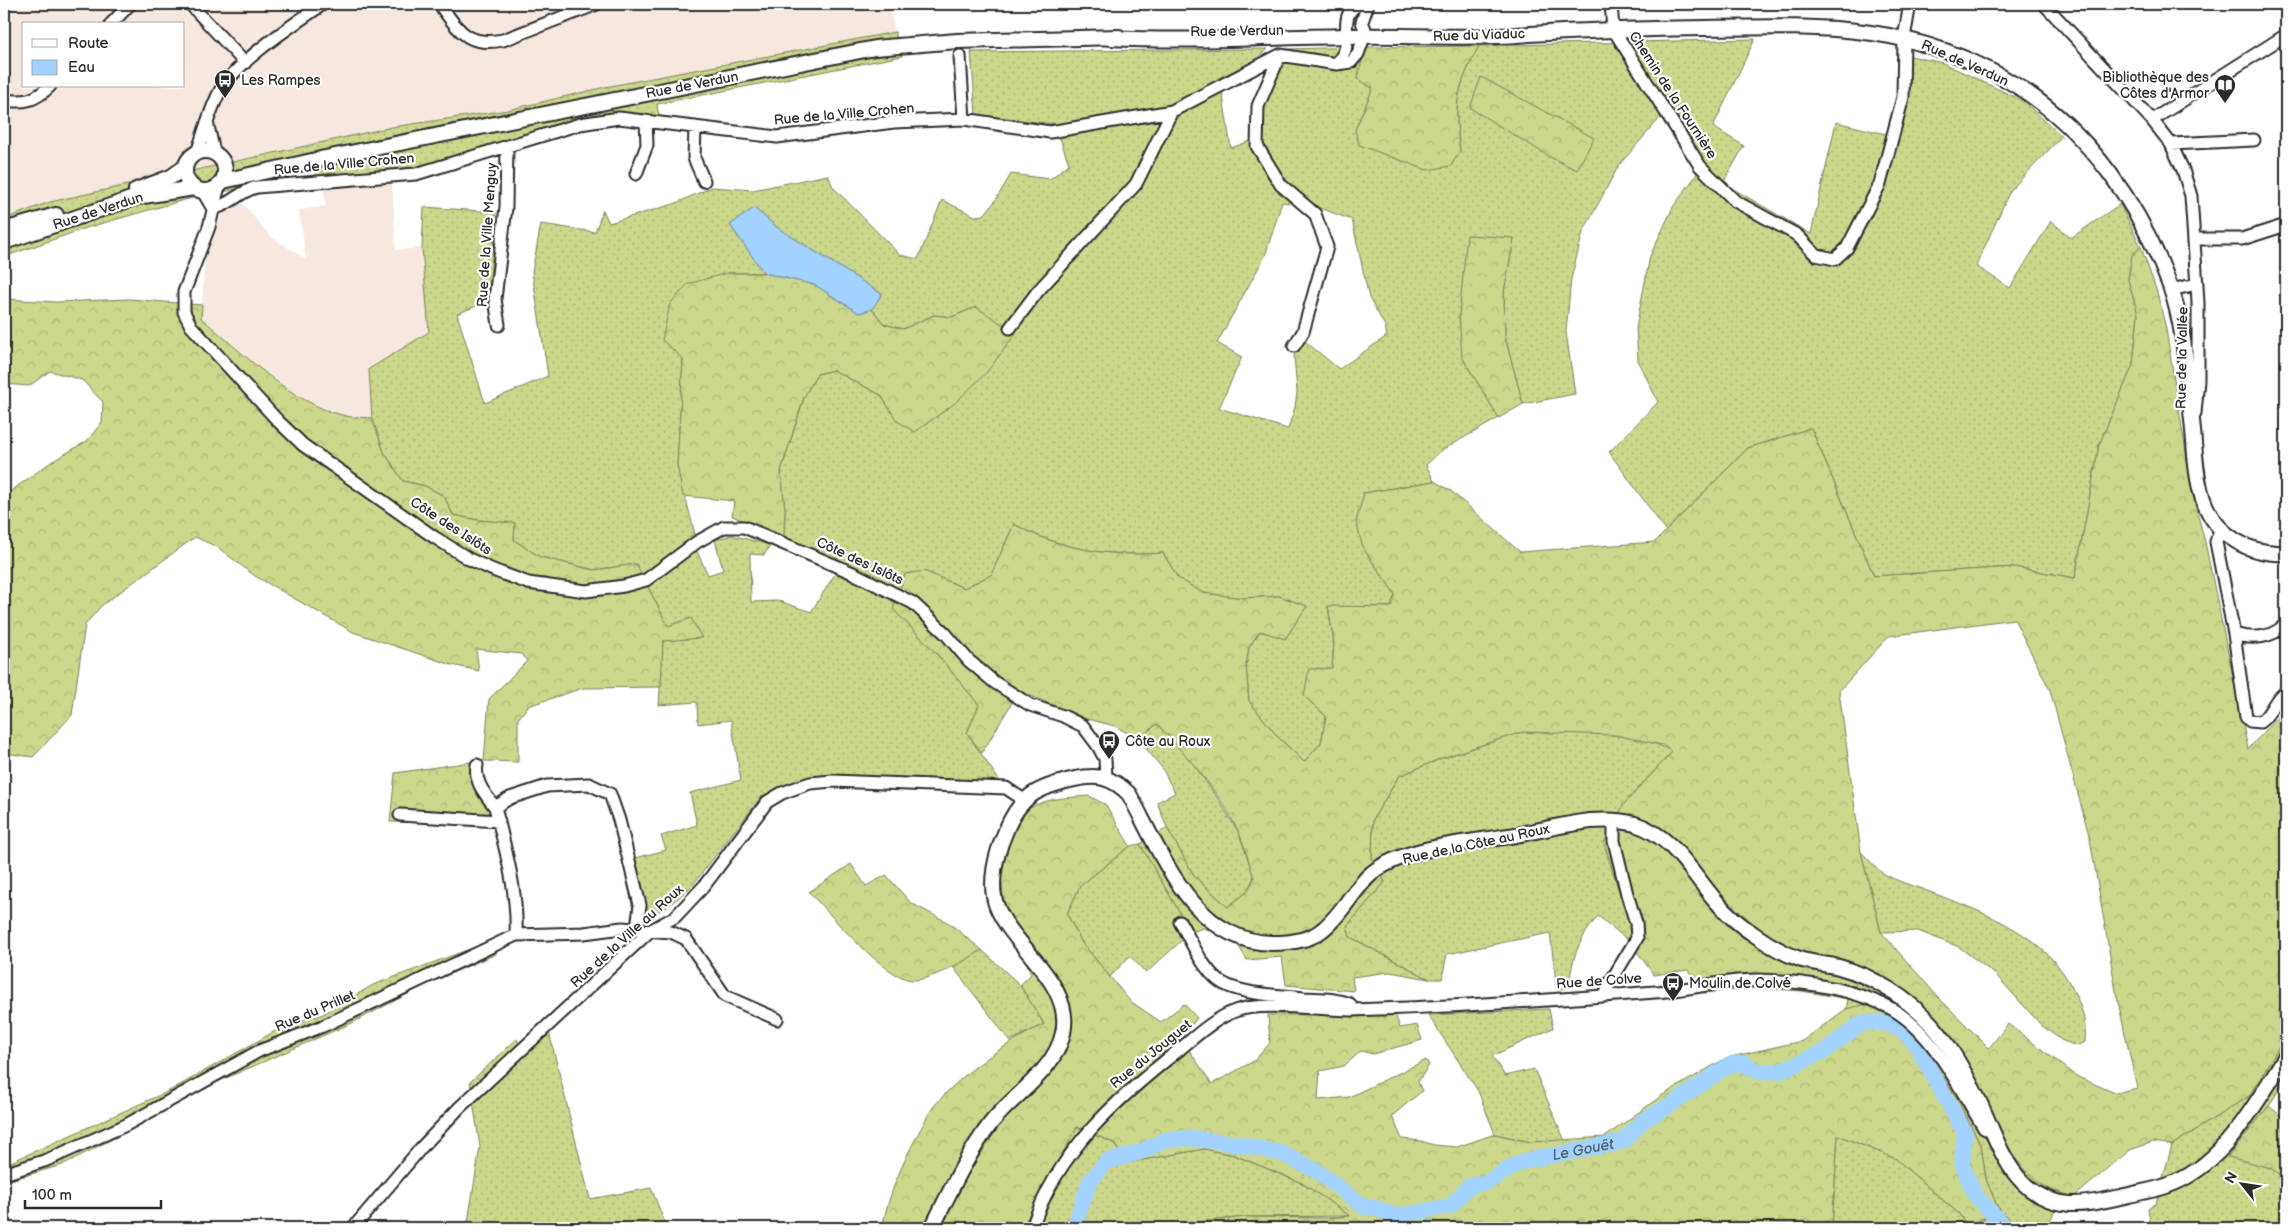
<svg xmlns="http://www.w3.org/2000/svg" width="2290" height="1232" viewBox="0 0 2290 1232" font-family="'Balsamiq Sans',sans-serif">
<defs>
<pattern id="grass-dots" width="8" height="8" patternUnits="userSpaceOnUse" patternTransform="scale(1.25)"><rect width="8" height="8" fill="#cbd78b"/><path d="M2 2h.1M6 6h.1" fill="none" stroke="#aeb978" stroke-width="1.8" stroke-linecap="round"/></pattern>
<pattern id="forest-crowns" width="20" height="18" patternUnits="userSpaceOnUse" patternTransform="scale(1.25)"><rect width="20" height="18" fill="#cbd78b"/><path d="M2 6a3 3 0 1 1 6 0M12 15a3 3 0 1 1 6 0" fill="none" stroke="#aeb978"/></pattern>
</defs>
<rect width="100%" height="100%" fill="#fff"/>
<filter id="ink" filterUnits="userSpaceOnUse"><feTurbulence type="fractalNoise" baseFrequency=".02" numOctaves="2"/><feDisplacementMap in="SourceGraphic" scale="10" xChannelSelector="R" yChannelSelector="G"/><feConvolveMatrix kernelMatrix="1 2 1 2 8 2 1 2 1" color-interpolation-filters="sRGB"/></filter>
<g filter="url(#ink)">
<!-- built -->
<path fill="#f6e8de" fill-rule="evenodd" d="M4 4H888L895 32 605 87 508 110 392 127 297 147 50 202 4 219ZM24 24H184V86H24Z
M392 183 396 250 422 248 429 332 369 369 372 418 342 415 302 399 255 364 201 318 205 259 223 213 240 200 270 236 306 259 299 210 326 206 323 185Z"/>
<!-- grass -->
<path fill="url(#grass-dots)" stroke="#7b815b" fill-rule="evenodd" d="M895 32 902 56 657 104 659 117 642 114 576 121 426 167 316 177 315 170 258 180 237 189 184 200 86 228 4 257V219L50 202 392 127 508 110 605 87Z
M1755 39 1713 127 1744 146 1723 183 1811 234 1836 122 1890 135 1899 87 1901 54 1943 63 1996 88 2023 101 2062 136 2010 191 1976 266 2010 288 2051 221 2071 238 2120 204 2141 247 2132 255 2128 280 2138 314 2133 365 2099 445 2075 578 2014 567 1874 576 1811 428 1748 448 1666 531 1609 452 1658 402 1638 360 1636 328 1650 256 1673 207 1697 174 1661 117 1619 165 1583 232 1571 279 1566 332 1575 394 1523 404 1505 337 1504 292 1514 238 1462 357 1499 418 1442 450 1426 465 1434 481 1364 493 1363 548 1395 594 1391 607H1328L1334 643 1332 668 1304 696 1326 716 1321 743 1304 762 1277 736 1249 701 1246 666 1249 647 1260 631 1285 638 1306 606 1279 596 1244 598 1203 593 1178 578 1163 553C1112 557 1060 550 1014 524L991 575 964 588 924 571 893 609 937 654 979 705 967 733 1001 783 824 776 786 784 761 797 692 886 666 908 635 920 623 861 666 850 661 836 697 825 690 793 741 780 731 720 698 724 697 702 659 705 663 641 702 637 668 626 636 564 594 570 540 557 514 540 515 523 478 520 453 515 444 496 425 486 403 481 384 452 372 418 369 369 429 332 422 248 424 207 496 212 488 301 457 314 485 403 548 376 532 272 541 224 595 232 603 210 609 223 674 204 712 187 753 190 828 175 833 187 900 255 918 259 942 200 975 216 984 215 995 201 1011 174 1050 179 1069 164 1055 124 976 115 971 52 1268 49 1250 64 1220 77 1231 148 1264 136 1263 102 1286 49 1366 47 1357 79 1373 88 1355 130 1460 151C1453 104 1457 87 1479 46ZM1282 202 1317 207 1352 220 1369 298 1385 326 1387 336 1339 369 1305 341 1294 355 1297 392 1295 407 1288 429 1219 408 1242 357 1217 343 1265 256ZM754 208 778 228 882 294 872 309 884 324 903 329 934 315 952 317 976 307 898 421 881 395 833 370 817 374 804 397 781 471 785 509 784 536 842 563 811 612 779 601 751 602 750 554 764 555 771 545 731 535 715 540 723 570 708 575 690 536 695 534 677 465 683 359 727 273H764L730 225Z
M1157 724 1189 758 1216 796 1239 833 1254 877 1247 892 1228 907 1195 877 1167 828 1157 802 1175 793 1162 768 1138 739Z
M1522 732C1563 733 1638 729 1672 752L1624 804 1604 843 1625 910 1635 930 1629 941 1598 916C1579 940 1572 956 1569 987L1557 990 1550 933 1447 954 1442 979H1429L1350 937 1347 926 1385 882 1372 859 1373 819 1399 776 1442 758Z
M1140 844 1191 932 1146 973 1130 956 1110 977 1082 943 1067 914 1080 886 1130 846Z
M1861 852C1869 859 1877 871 1886 875 1897 881 1910 885 1922 889 1976 910 2040 929 2070 984 2081 1004 2087 1020 2085 1042L2076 1046 2061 1040 2041 1025 1996 975 1959 947 1918 931 1881 932Z
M494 940 496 954 427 984 352 1023 217 1082 130 1130 62 1165 4 1182V1165L171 1090 284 1026 323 1014 373 985Z
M982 950 1020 985 1044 1024 1010 1041 953 967Z
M1863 969 1897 985 1936 1021 1979 1086 2002 1138 2046 1188 2074 1197 2065 1208 2056 1207 2047 1228H2019L1997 1206 1986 1179 1981 1145 1956 1097 1923 1046 1904 1024 1867 1005 1846 1009 1848 999Z
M1549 1009 1553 1028 1492 1056 1505 1076 1534 1069 1565 1141 1531 1142 1495 1134 1478 1091 1428 1015Z
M549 1032 590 1199 651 1188 665 1223 632 1228H467L480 1147 470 1082 517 1039 522 1052Z
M2286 1035V1078L2269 1106 2228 1156 2271 1168 2286 1180V1228H2151L2148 1208 2156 1203 2172 1145 2249 1096Z
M1076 1127 1114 1143 1126 1163 1204 1149 1234 1155 1302 1183 1351 1216 1246 1217 1197 1222V1228H1022Z
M1838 1135 1896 1159 1959 1214 1967 1225 1987 1217 1996 1228H1832Z"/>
<!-- forest -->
<path fill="url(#forest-crowns)" stroke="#7b815b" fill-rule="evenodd" d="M1479 46C1457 87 1453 104 1460 151L1451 166 1427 170 1359 145 1355 130 1373 88 1357 79 1366 47Z
M1481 77 1594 138 1577 170 1550 157 1470 108Z
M1467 235 1514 238 1504 292 1505 337 1523 404 1499 418 1462 357 1459 316Z
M2141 247 2157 292 2166 329 2193 496 2205 542 2248 749 2286 709V997L2278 1013 2286 1019V1035L2249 1096 2172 1145 2153 1142 2130 1150 2074 1197 2046 1188 2020 1166 2002 1138 1979 1086 1936 1021 1897 985 1863 969 1848 999 1802 991 1757 988 1704 993 1688 970 1654 975 1629 941 1634 930 1625 910 1604 843 1624 804 1672 752 1663 745 1614 735 1522 732 1442 758 1399 776 1373 819 1372 859 1385 882 1347 926 1350 937 1429 979 1390 972 1352 977 1354 991 1286 985 1282 957 1247 960 1236 942 1204 928 1191 932 1140 844 1167 828 1195 877 1228 907 1247 892 1254 878C1249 863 1245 847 1239 833 1220 792 1187 756 1157 724L1138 739 1115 726 1087 719 1019 691 982 753 967 733 979 705 937 654 893 609 905 574 924 571 964 588 991 575 1014 524C1059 550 1112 557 1163 553L1178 578 1203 593 1244 598 1279 596 1307 606 1285 639 1260 631 1249 647 1246 666 1249 701 1277 736 1304 762 1321 743 1326 716 1304 696 1309 669 1332 668 1334 643 1328 606 1391 607 1395 594 1363 548 1356 522 1364 493 1434 481 1451 491 1520 552 1655 542 1748 448 1811 428 1874 576 2014 567 2075 578 2099 445 2133 365 2138 314 2128 280 2132 255ZM2014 619 2050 690 2090 839 2117 997 2137 1088 2115 1093 2078 1077 2008 1024 1989 1048 1938 997 1881 932 1861 852 1839 691 1889 636Z
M727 273H764L815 285 859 313 872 309 884 324 903 329 934 315 952 317 976 307 1016 333 987 372 955 403 915 432 897 421 881 395 833 370 817 374 804 397 781 471 785 509 784 536 732 516 734 501 683 496 677 465 683 359 662 340 670 304 688 284Z
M4 299 57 302 129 299 202 305 201 318C241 351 291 403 342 415 352 418 363 417 372 418L384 452 403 481 425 486 444 496 453 515 478 520 515 523 514 540 540 557 594 570 636 564 668 626 691 618 702 638 663 641 661 687 583 688 528 706 518 719V762L484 761 489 699 527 661 521 654 476 649 479 671 452 665 353 632 255 576 217 547 195 537 101 606 85 625 72 715 33 757 4 753V496L51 462 87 441 102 422 103 402 82 380 50 371 29 386 4 384Z
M471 762 477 794 490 812 502 807 504 825 390 822 395 773Z
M1089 796 1106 805 1130 846 1080 886 1067 914 1082 943 1130 1001 1161 1022 1184 1004 1197 1018 1181 1038 1212 1084 1254 1061 1270 1043 1268 1015 1395 1014 1400 1028 1417 1025 1422 1040 1373 1054 1361 1051 1344 1066 1320 1071 1318 1100 1349 1097 1426 1060 1429 1065 1418 1082 1422 1091 1392 1116 1402 1139 1421 1141 1434 1145 1457 1147 1495 1134 1531 1142 1605 1137 1661 1096 1726 1058 1802 1041 1846 1009 1867 1004 1904 1024 1923 1046 1956 1097 1981 1145 1986 1179 1997 1206 2019 1228H1996L1987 1217 1967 1225 1959 1214 1896 1159 1838 1135 1832 1228H1695V1226L1688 1228H1279C1251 1227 1225 1228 1197 1228V1222L1246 1217 1327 1218 1350 1216 1302 1183 1234 1155 1204 1149 1126 1163 1114 1143 1077 1127 1022 1228H882C889 1193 902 1164 919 1132 924 1124 928 1113 934 1106 964 1071 1003 1045 1044 1024L1020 985 1031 974C1014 929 987 884 1011 836 1015 829 1018 818 1024 813 1041 797 1068 798 1089 796Z
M851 864 866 886 886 875 911 903 949 923 982 950C966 960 931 981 912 980 884 978 829 913 809 892Z
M2269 1106 2286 1120V1180L2271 1168 2228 1157Z"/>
<!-- water -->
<path fill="#a2d2ff" stroke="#728faa" d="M754 208 778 228 882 294 872 309 859 313 815 285 764 273 730 225Z"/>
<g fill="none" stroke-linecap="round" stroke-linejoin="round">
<!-- river -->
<path stroke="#a2d2ff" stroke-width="16" id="s1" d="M1074 1228 1089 1183 1106 1162 1141 1152 1164 1140 1190 1138 1246 1145 1283 1154 1317 1171 1364 1207 1375 1208 1397 1216 1451 1206 1469 1186 1487 1182 1523 1161 1622 1142 1644 1120 1669 1106 1729 1065 1743 1063 1759 1072 1780 1071 1823 1052 1862 1023 1882 1022 1900 1029 1914 1041 1965 1133 1962 1164 1975 1195 2006 1228"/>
<!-- minor casing -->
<g stroke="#2b2b2b" stroke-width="15">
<path id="minor" d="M190 4 245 63
M439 4C459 30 466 47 503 40L597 4
M1611 4 1613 29 1700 166 1735 201 1797 235 1816 255 1835 259 1847 248 1880 184 1903 97 1904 38 1910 4
M2044 4 2152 120 2171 144 2183 170 2191 196 2198 302V380L2195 413
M111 24 130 4
M1280 55 1258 106 1257 146 1281 185 1315 214 1327 247 1303 332 1294 346
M960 56 964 119
M1337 64C1339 59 1344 54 1345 50 1350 34 1339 12 1360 4
M4 100C24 103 35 101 50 86
M2152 120 2286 35
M207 122 214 152
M695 127 694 158 704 181
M2171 144 2254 140
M197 153C204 132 210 110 220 91 238 60 293 25 323 4
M636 174 647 145 646 121
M219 186 209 227 184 292V312L191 326 278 421 303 445 434 537 469 559 493 570 528 583 586 591 624 586 646 580 697 542 724 527H744L853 573 913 603 946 634 968 660 994 682 1030 705 1063 716 1083 726 1098 746 1105 759 1106 777
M203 192 213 209
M213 209C230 205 240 191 257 187L416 174 580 124 619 118 777 137 894 122 964 119 1050 132 1172 111 1280 55 1337 64 1351 62 1358 54 1363 40 1365 29 1362 22 1368 4
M2194 239H2242L2286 225
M2171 290 2197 284
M499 325 495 299 506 207 507 146
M1010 328 1038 291 1136 184 1172 111
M2220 530 2216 542 2234 634C2253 640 2272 638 2286 624
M2234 634 2246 717 2250 721 2260 722C2272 714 2274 698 2286 691
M477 765C474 782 485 794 495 807
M400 815 499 821
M1180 922C1191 940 1201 966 1218 980 1236 995 1281 995 1304 998 1320 999 1335 998 1350 1004L1352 1010
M516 935C518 892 505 848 495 807L510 798 547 786 589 784 610 794 619 820 640 905 637 928
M1606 995 1608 986 1637 938 1636 923 1627 894 1614 841V821
M4 1174 47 1160 126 1125 259 1051 323 1026 516 935 584 933 622 928 671 932 686 939 725 996 777 1019
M353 1228 421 1148 460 1107 651 930 675 917 704 886 767 802 782 793 810 783 833 781 1006 788 1024 800
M1032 1228C1057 1151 1118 1098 1180 1049 1197 1035 1214 1019 1235 1011 1261 1001 1322 1010 1352 1010 1454 1007 1555 1000 1655 992 1689 990 1723 980 1756 980 1799 981 1842 986 1882 1004 1931 1025 1957 1085 1984 1128L1992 1132"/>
</g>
<!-- major casing -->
<g stroke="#2b2b2b" stroke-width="18">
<path id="major" d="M1110 38C1191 42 1271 37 1351 36 1406 35 1462 39 1517 35 1579 30 1642 29 1705 28 1819 26 1916 22 2017 86 2090 132 2141 207 2170 286 2185 328 2187 376 2192 420 2197 465 2193 515 2236 541 2252 551 2268 554 2286 553
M185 171a20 20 0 1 1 40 0a20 20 0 1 1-40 0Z
M223 181 325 158 875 48 957 41 1119 37
M136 190 171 177 185 167
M4 230 56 215
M4 242 137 197 194 188
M932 1228C950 1192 966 1156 991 1123 1014 1094 1055 1071 1063 1033 1074 984 1013 947 997 907 988 885 996 854 1005 833 1019 796 1038 787 1075 779 1098 774 1112 777 1129 794 1161 852 1193 942 1272 943 1289 943 1309 941 1322 930 1342 915 1353 889 1372 873 1406 846 1474 842 1516 835 1541 830 1566 824 1590 821 1605 820 1621 820 1635 824 1673 836 1691 872 1716 901 1727 914 1741 926 1755 935 1769 945 1785 954 1802 960 1814 963 1826 964 1839 967 1873 976 1909 999 1933 1026 1949 1044 1966 1075 1977 1097 1999 1141 2010 1199 2070 1204 2089 1205 2110 1199 2129 1195 2141 1192 2154 1190 2166 1186 2223 1167 2255 1104 2286 1056"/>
</g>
<!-- minor -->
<use href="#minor" stroke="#fff" stroke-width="11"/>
<!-- major -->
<use href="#major" stroke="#fff" stroke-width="14"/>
</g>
</g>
<!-- icons -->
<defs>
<g id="bus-pin" transform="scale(1.125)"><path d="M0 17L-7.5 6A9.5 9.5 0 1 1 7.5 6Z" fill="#2b2b2b" stroke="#fff"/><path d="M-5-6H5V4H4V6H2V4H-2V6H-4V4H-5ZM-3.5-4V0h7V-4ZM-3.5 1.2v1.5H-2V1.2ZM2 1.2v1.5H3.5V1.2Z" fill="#fff"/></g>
<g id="library-pin" transform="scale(1.125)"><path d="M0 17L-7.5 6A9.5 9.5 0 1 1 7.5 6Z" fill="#2b2b2b" stroke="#fff"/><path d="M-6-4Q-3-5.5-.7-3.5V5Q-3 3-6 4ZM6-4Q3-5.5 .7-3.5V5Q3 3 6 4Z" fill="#fff"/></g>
</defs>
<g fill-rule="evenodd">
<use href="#bus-pin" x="225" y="80"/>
<use href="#library-pin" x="2225" y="85"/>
<use href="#bus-pin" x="1109" y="741"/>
<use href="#bus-pin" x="1673" y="983"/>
</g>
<g text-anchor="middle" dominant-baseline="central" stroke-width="4.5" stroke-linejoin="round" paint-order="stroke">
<!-- street labels -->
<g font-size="14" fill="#2b2b2b" stroke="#fff">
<text transform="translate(1237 31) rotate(-1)">Rue de Verdun</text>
<text transform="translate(1479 35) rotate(-2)">Rue du Viaduc</text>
<text transform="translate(1965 63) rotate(24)">Rue de Verdun</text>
<text transform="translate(692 85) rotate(-11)">Rue de Verdun</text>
<text transform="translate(1673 95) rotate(57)">Chemin de la Fournière</text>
<text transform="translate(844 114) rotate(-5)">Rue de la Ville Crohen</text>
<text transform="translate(344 164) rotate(-5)">Rue de la Ville Crohen</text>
<text transform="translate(98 211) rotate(-18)">Rue de Verdun</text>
<text transform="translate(487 235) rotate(-86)">Rue de la Ville Menguy</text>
<text transform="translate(2182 358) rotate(-89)">Rue de la Vallée</text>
<text transform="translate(451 526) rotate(33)">Côte des Islôts</text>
<text transform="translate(860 561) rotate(25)">Côte des Islôts</text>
<text transform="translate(1476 844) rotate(-12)">Rue de la Côte au Roux</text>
<text transform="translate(627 936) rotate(-42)">Rue de la Ville au Roux</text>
<text transform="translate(1599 981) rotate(-4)">Rue de Colve</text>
<text transform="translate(315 1011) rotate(-23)">Rue du Prillet</text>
<text transform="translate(1151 1054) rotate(-39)">Rue du Jouguet</text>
</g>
<!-- poi labels -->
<g font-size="14" fill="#2b2b2b" stroke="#fff" text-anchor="start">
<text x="2209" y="77" text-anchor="end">Bibliothèque des<tspan x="2209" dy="16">Côtes d'Armor</tspan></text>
<text x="241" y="80">Les Rampes</text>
<text x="1125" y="741">Côte au Roux</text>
<text x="1689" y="983">Moulin de Colvé</text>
</g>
<!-- water labels -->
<g font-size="15" font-style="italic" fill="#4f5d6b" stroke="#fff">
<text stroke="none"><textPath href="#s1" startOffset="592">Le Gouët</textPath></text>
</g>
</g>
<!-- margin -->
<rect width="2290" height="1232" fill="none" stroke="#fff" stroke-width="20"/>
<rect x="10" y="10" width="2270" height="1212" fill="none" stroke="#2b2b2b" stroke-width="2" filter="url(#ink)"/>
<!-- legend -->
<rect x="22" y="22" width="162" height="65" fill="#ffffff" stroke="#aaaaaa"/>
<rect x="32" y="39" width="25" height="8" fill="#ffffff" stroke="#aaaaaa"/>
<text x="68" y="48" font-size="15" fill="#2b2b2b">Route</text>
<rect x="32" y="60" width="25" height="15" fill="#a2d2ff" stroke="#aaaaaa"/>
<text x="68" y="72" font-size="15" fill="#2b2b2b">Eau</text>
<!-- north arrow -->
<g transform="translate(2242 1184) rotate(300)" stroke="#ffffff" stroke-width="4" paint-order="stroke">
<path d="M0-4L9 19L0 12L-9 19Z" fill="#2b2b2b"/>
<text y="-8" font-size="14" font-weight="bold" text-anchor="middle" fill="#2b2b2b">N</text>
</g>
<!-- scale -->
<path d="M25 1200v8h136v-8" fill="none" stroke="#2b2b2b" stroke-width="2.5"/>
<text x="32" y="1200" font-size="15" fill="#2b2b2b" stroke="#ffffff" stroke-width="4" paint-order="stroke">100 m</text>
</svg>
